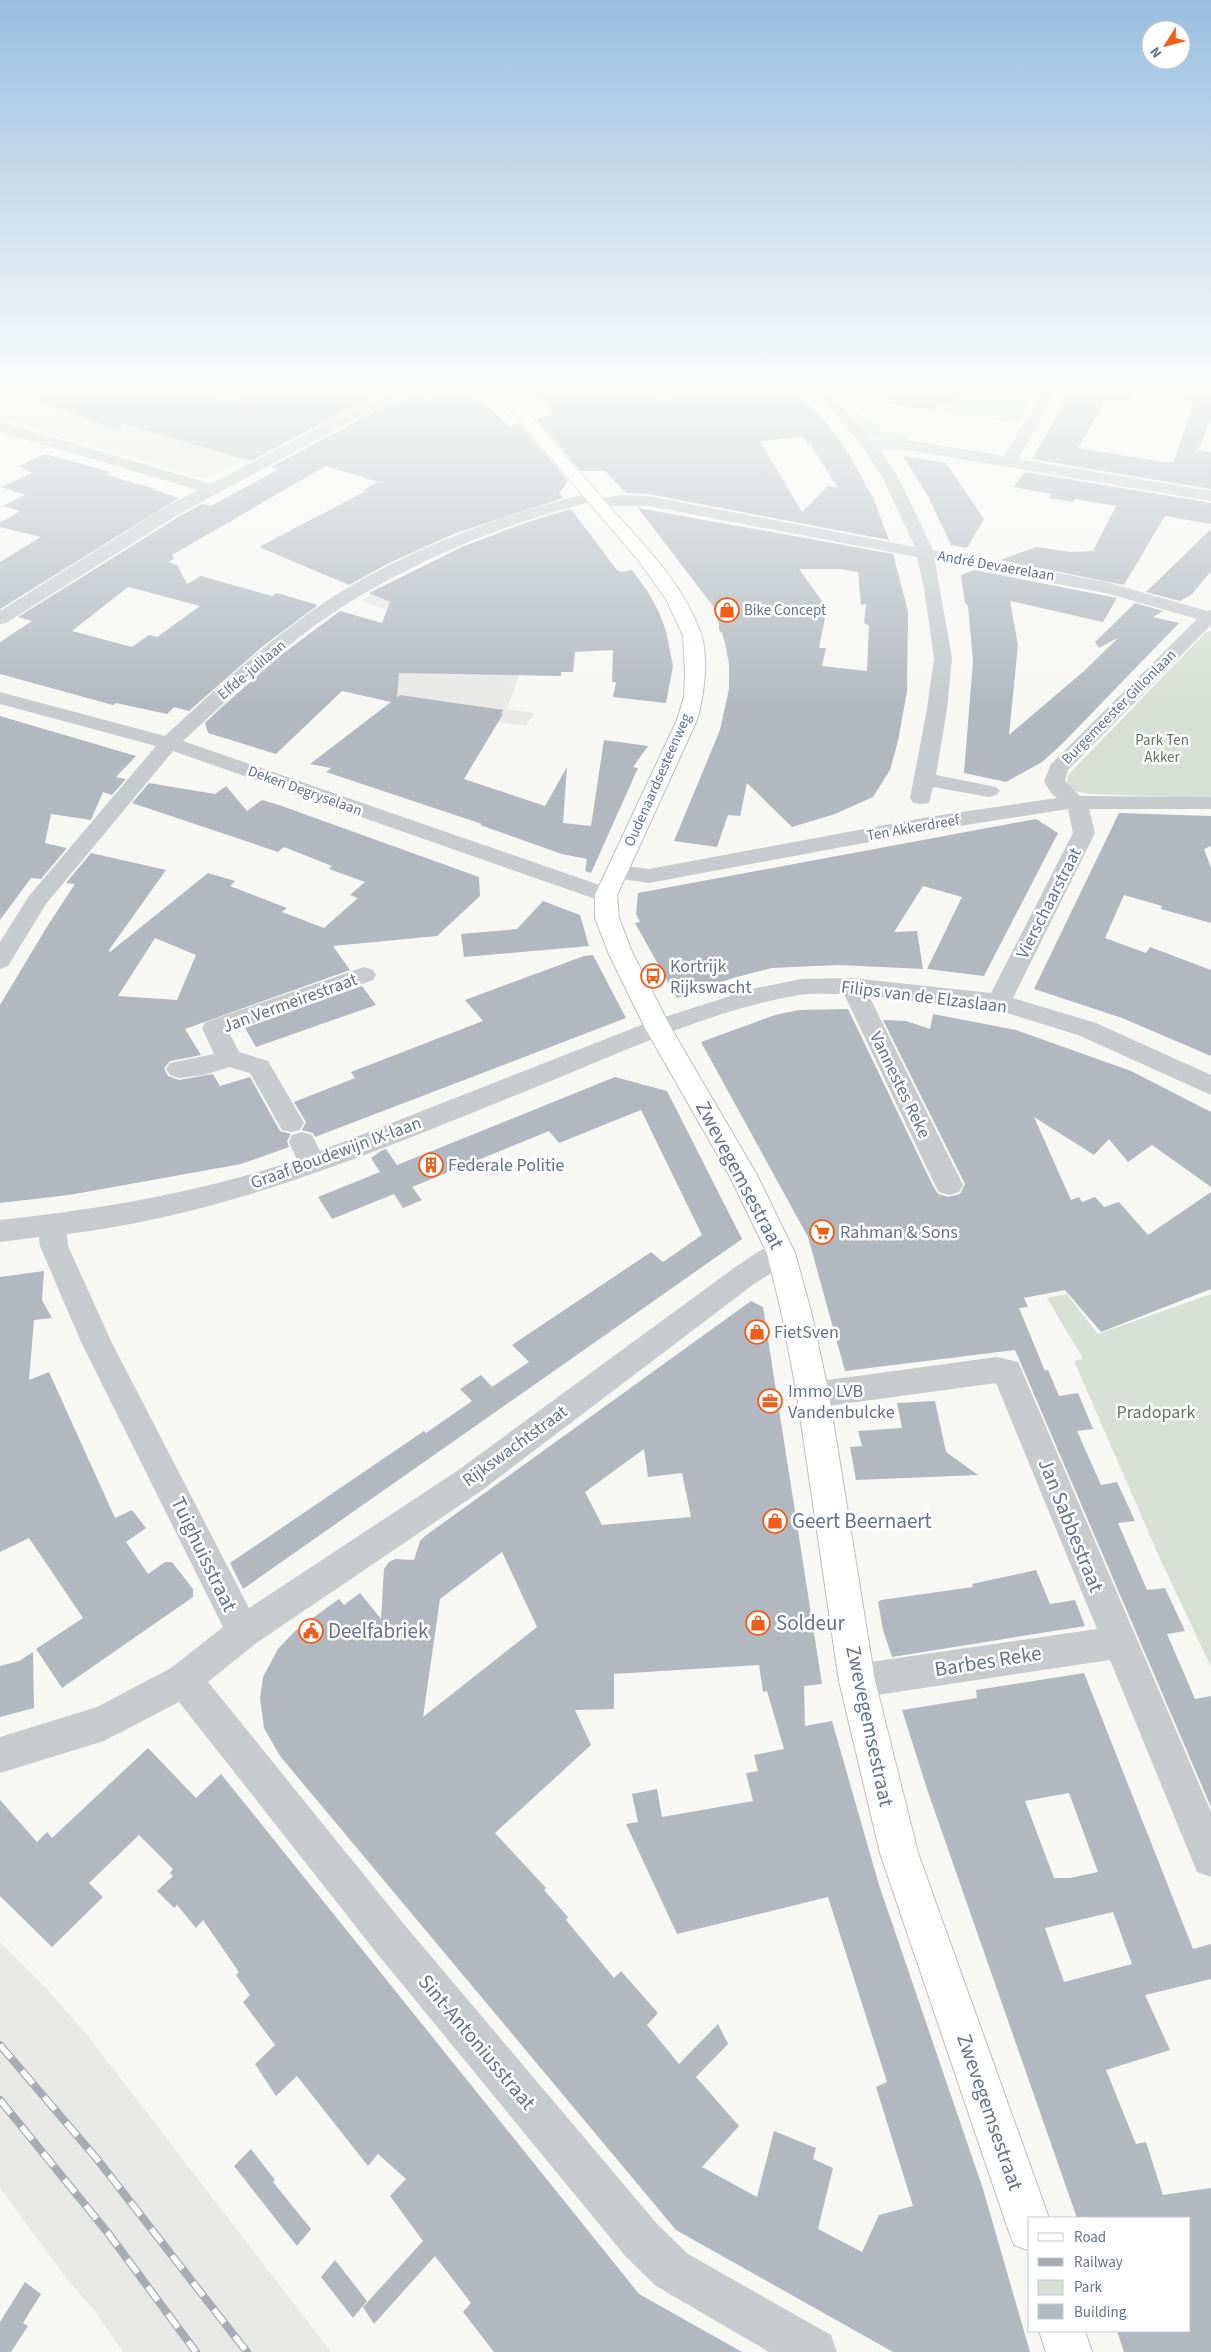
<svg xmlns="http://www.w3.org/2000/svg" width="1211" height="2352" viewBox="0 0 1211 2352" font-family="'Source Sans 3',sans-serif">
<rect width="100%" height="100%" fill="#f7f8f4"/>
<!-- built -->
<path fill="#e8e9e7" d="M0 379H328L362 402 206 479 0 419Z
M379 590 563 652 561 676 519 675 507 709 534 713 526 726 423 711 362 693 444 630 361 601Z
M0 1942 46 1988 88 2036 331 2352H123L95 2311 66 2278 0 2188Z"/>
<!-- green -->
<path fill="#d8e0d5" d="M642 379H664L702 385 748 380 750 384 663 395 658 394Z
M827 379H903L889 396H881L877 401 847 397Z
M967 379 986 382 988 379H1037L1029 406 1020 423 934 412 938 405 948 407Z
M853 409 859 411 863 418 884 424 880 430 911 435C901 447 883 439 869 437L852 412Z
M1211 631V798L1091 794 1074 791 1067 783 1068 775 1206 632Z
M1067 1294 1098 1334 1211 1294V1667L1161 1561 1074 1361 1083 1359 1047 1298Z"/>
<!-- building -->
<path fill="#b1b8bf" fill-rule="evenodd" d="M0 379H154L233 400 259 389 274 393 304 379 336 386 356 379H387L401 384 373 396 251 461 124 424 115 429 81 418 85 417 33 401 42 398 0 386Z
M592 379H596L603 386 642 380 659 397 785 379 824 420 848 452 874 500 889 540 648 494 626 493 605 471H581L536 419 553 414 530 388ZM803 437 809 445 810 444 838 488 828 486 802 512 760 441Z
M903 379H970L948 407 939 405 934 412 884 402Z
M1069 379H1135L1130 403 1105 401 1078 448 1163 462H1173L1194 403 1183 402 1189 381 1201 382 1203 379H1211V420L1198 450 1211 452V489L1032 459 1061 408Z
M468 387 509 427 519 423 568 481 559 494 563 498 456 533 389 563 349 585 259 547 366 491 363 490 378 482 326 466 172 555 174 559 168 562 177 565 187 584 201 576 272 596 277 593 318 605 263 646 189 711 174 707 167 714 116 703 113 705 0 674V642L32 621 18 617 180 516 202 504 211 506 279 469 271 467 385 406 419 391 430 396ZM128 587 140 590 200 606 157 637 149 635 132 647 72 631Z
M45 454 110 472 106 475 156 489 154 490 179 498 0 609V562L41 537 0 527V523L20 511 3 506 25 495 1 487 32 473 19 466Z
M903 456 946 463 984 519 967 548 951 545 928 496Z
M1025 472 1211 503V524L1165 516 1124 585 1000 560 1036 547 1071 552 1093 551 1116 506 1075 499 1073 502 1049 498 1051 494 1014 487Z
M638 508 893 554 908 611 907 691 898 741 890 770 873 797 835 814 792 827 747 783 740 816 728 815 717 847 674 841 720 730 729 689V664L725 643 722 633 719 630V624L713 606ZM799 569H841L858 572 861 605 866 604 864 623 869 626 867 671 822 666 826 648H819L827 608Z
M571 509 616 569 621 572 632 570 648 592 659 612 666 631 673 666 666 703 613 697 616 682H612L613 650 575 652 573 672H561V676L399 673 397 698 400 695 503 710 501 714H503L464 779 545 806 567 767 563 823 591 826 604 740 648 746 633 767 638 768 591 873 585 871 587 859 562 854 480 825 482 824 326 772 331 768 310 764 391 702 342 691 276 754 208 733 205 723 222 707 281 655 340 611 382 623 390 602 369 593 464 546 528 522Z
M1211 529V571L1192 594 1180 601 1146 592Z
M974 570 1117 598 1103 622 1010 601 1018 645 1009 735 1084 671 1119 637 1099 648 1095 642 1135 603 1163 611 1153 617 1179 623 1062 744 1042 762 1006 782 964 773 973 661 968 606 965 603 961 575Z
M0 716 136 756 116 777 126 779 112 795 103 792 91 820 51 814 45 843 67 848 41 879 31 878 0 920Z
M149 783 215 794 226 786 247 811 262 800 279 805 479 877 480 896 437 936 333 946 350 970 185 1029 201 1055 170 1061 164 1068 168 1076 179 1080 213 1074 220 1086 250 1077 280 1131 291 1134 287 1141 289 1147 241 1164 69 1195 0 1203V1005L48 925 75 884 66 883 91 853 166 870 109 950 110 952 208 873 235 881 230 886 287 908 282 912 324 928 358 898 350 895 365 882 329 869 332 866 284 847 278 852 132 803ZM155 938 196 955 177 1000 118 996Z
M1119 813 1211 816V846L1204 849 1211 868V923L1161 909 1162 906 1124 895 1105 938 1146 953 1150 947 1211 970V1056L1122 1018 1034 989Z
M1036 819 1058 833 984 976 927 969 962 897 923 886 894 932 917 931 923 969 838 965 772 968 733 978 677 998 635 923 640 922 636 914 638 893Z
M543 901 580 915 589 946 464 957 461 934 517 929Z
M593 955 626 1018 315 1137 313 1133 302 1130 306 1122 294 1102 355 1078 351 1072 483 1021 465 1000 584 956Z
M362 986 376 1005 256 1047 245 1028Z
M848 1009 933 1186 938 1194 948 1197 960 1194 965 1184 883 1020 906 1021 930 1029 933 1014 1016 1030 1131 1071 1211 1112V1187L1152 1145 1128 1162 1109 1139 1094 1155 1034 1117 1071 1200 1079 1197 1082 1202 1095 1197 1104 1207 1119 1202 1148 1235 1211 1192V1289L1101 1332 1065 1290 1024 1298 1028 1307 1019 1308 1045 1371 1048 1370 1059 1396 1078 1393 1093 1429 1077 1431 1101 1485 1117 1482 1135 1521 1118 1523 1147 1590 1165 1588 1185 1631 1167 1634 1195 1699 1211 1696V1807L1015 1350 845 1371 808 1237 701 1042 775 1015 799 1010Z
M615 1077 667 1091 742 1239 243 1589 230 1563 424 1431 426 1433 472 1401 460 1389 481 1375 492 1387 529 1362 512 1345 651 1252 663 1262 702 1235 641 1110 559 1143 549 1131 412 1187 422 1200 403 1208 394 1194 332 1219 318 1197 380 1172 371 1158 381 1151 386 1149 397 1165Z
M44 1271 42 1300 52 1318 34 1320 29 1380 49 1372 115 1518 132 1510 146 1528 126 1542 148 1574 165 1562H172L193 1589V1597L62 1688 36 1649 83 1618 29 1538 0 1552V1277Z
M751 1301 763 1307 822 1684 804 1686 805 1726 832 1721 879 1885 983 2189 1030 2352H893L676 2230 280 1756 264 1728 260 1698 263 1677 278 1649 295 1631 339 1599 344 1605 360 1593 381 1619 384 1569 389 1562 395 1559 414 1560 420 1541 425 1536ZM644 1449 648 1477 682 1473 691 1517 602 1525 585 1492ZM502 1552 537 1627 423 1717 440 1599ZM759 1665 763 1692 767 1691 784 1749 754 1755 758 1771 746 1773 753 1801 662 1817 657 1789 632 1794 638 1822 626 1824 677 1934 828 1897 887 2082 876 2087 913 2206 879 2215 862 2252 818 2229 833 2168 813 2159 816 2148 774 2131 757 2197 702 2167 739 2126 696 2077 728 2044 718 2024 679 2064 647 2025 658 2013 621 1971 614 1978 566 1920 568 1917 544 1890 546 1888 495 1833 591 1745 575 1710 614 1709V1674Z
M935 1401 946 1452 978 1475 856 1480 850 1447 862 1446 858 1431 902 1428 897 1403Z
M1036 1570 1050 1604 1075 1600 1085 1626 892 1657 883 1630 878 1602 881 1600 973 1587 972 1584Z
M33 1652 34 1708 0 1717V1666L19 1661Z
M1084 1673 1193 1949 1211 1944V1979L1145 1995 1170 2050 1106 2070 1136 2144 1146 2142 1163 2195 1211 2188V2352H1124L1117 2331H1190V2218H1077L928 1792 902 1710 977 1698 976 1690ZM1069 1793 1098 1872 1070 1878H1054L1025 1801ZM1113 1912 1132 1964 1064 1982 1045 1928Z
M148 1748 196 1798 221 1774 639 2294 742 2352H494L463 2312 471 2303 435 2256 374 2324 363 2307 423 2241 390 2196 406 2179 378 2154 368 2166 297 2076 276 2096 255 2064 275 2045 243 2002 250 1995 236 1975 239 1972 203 1920 196 1928 177 1905 174 1908 157 1891 173 1876 170 1873 173 1869 139 1835 89 1883 103 1897 52 1947 0 1896V1800L37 1842 47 1832 52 1838Z
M251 2149 275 2180 273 2182 311 2229 297 2246 234 2166Z
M335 2260 367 2301 353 2318 321 2277Z
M25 2282 41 2294 23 2323 28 2326 11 2352H0V2322Z"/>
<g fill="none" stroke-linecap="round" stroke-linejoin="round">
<!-- major casing -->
<g stroke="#babec2" stroke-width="2">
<path id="major" d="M484 379H498C535 421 572 463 608 505 642 543 684 584 701 634 709 658 704 696 697 720L617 895 619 918 632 952 671 1028 757 1175 795 1253 812 1315 829 1395 875 1681 918 1853 1049 2218H1030V2251L1014 2245 1008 2229 880 1853 839 1681 797 1395 782 1315 767 1253 729 1175 645 1028 608 952 595 918V895L677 720 684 697 685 673 683 635 666 599 638 560Z
M1039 2331H1085L1092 2352H1046Z"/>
</g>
<!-- minor -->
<path fill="#c7cbce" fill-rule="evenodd" d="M419 379H438L436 382 384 404 179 514 6 623 0 624V611L167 506 198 490 0 432V422L211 484 374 398Z
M804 379H819L873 440 913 441 1004 456 1031 412 1042 379H1056L1046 412 1018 459 1211 491V501L913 451 880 449 898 477 933 550 1106 582 1207 611 1211 610V625L1068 770 1065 781 1080 796 1211 797V809H1089L1095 833 1013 998 1096 1023 1211 1075V1095L1078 1035 997 1010 869 996 963 1185 959 1192 949 1195 939 1192 935 1185 844 994C829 994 813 993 799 995 713 1010 631 1048 551 1081 391 1145 239 1213 67 1234L68 1246 111 1341 249 1608 457 1471 734 1268C751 1257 771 1239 791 1245L795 1253 791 1261 754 1284 481 1491 255 1644 208 1682 403 1923 658 2225 688 2254 831 2335 837 2352H769L656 2286 626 2257 375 1951 179 1702 104 1741 0 1773V1737L97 1707 171 1668 223 1627 81 1342 40 1246 39 1237 0 1242V1220C102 1209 200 1192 297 1160L289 1142 292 1135 302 1132 312 1135 320 1151 649 1022 752 989 801 979 852 978 991 993 1073 833 1068 809 928 831 649 883 609 877 606 872 609 867 617 865 649 869 928 817 1057 798 1051 793 1044 781 1051 764 1197 619 1106 593 935 561 952 658 947 709 936 775 996 787 1000 791 996 795 989 797 933 787 929 803 921 804 913 803 910 798 927 709 934 658 924 588 917 557 648 506H594L592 502C506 522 417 560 342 607 284 644 234 694 183 741L614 890 617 895 614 900 606 902 598 900 173 751 46 904 8 966 0 969V942L29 896 156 746 0 704V692L165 736C217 688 269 639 328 600 405 550 505 513 594 492L600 494 602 498 621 495 648 496 915 547 882 477 863 446Z
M364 967 373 970 376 975 373 980 229 1032 239 1052 268 1061 304 1123 300 1130 291 1132 282 1130 250 1073 229 1067 204 1075 179 1078 170 1075 166 1069 170 1063 214 1054 202 1028 206 1022Z
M997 1357 1018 1362 1022 1371 1211 1812V1877L1197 1872 1110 1660 857 1698 844 1693 839 1681 844 1669 857 1664 1097 1629 996 1383 813 1408 802 1404 797 1395 802 1386 813 1382Z"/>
<!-- major -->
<use href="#major" fill="#fff" fill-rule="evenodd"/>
<!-- rail casing -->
<g stroke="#a7acb3" stroke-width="8">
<path id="rail" d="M0 2045 97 2159 247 2352
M0 2100 108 2233 196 2352"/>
</g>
<!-- rail -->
<use href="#rail" stroke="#fff" stroke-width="5.5" stroke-dasharray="17" stroke-linecap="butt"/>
</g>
<!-- sky -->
<linearGradient id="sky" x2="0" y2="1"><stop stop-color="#98bedf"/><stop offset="0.54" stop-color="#fbfcfa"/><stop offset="1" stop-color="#fbfcfa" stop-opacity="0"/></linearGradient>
<rect width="1211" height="708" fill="url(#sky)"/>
<!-- icons -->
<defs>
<g id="shop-ring" transform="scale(1.25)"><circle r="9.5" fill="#fff" stroke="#f15d1b" stroke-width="1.5"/><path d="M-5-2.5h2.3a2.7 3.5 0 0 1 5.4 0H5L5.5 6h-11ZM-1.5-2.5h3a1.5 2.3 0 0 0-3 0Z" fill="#f15d1b"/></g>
<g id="bus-ring" transform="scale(1.25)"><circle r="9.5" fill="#fff" stroke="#f15d1b" stroke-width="1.5"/><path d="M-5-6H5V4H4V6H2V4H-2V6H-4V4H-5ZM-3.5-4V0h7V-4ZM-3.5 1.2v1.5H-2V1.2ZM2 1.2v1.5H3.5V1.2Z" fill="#f15d1b"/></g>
<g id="building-ring" transform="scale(1.25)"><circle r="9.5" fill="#fff" stroke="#f15d1b" stroke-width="1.5"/><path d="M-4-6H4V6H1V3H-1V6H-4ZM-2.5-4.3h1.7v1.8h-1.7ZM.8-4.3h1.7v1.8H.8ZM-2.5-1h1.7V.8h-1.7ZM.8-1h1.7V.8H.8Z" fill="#f15d1b"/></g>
<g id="supermarket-ring" transform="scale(1.25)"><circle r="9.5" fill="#fff" stroke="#f15d1b" stroke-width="1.5"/><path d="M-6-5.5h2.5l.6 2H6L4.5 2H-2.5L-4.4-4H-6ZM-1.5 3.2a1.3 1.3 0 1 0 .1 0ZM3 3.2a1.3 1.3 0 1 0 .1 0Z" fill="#f15d1b"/></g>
<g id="office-ring" transform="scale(1.25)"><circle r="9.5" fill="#fff" stroke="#f15d1b" stroke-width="1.5"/><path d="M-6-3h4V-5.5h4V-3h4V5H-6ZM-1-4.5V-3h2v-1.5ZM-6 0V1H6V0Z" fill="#f15d1b"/></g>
<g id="civic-ring" transform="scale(1.25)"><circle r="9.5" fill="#fff" stroke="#f15d1b" stroke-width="1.5"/><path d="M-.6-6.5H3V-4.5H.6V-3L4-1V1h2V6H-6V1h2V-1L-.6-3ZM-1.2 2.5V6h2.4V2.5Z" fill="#f15d1b"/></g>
</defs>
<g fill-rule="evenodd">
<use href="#shop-ring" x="727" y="610"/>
<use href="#bus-ring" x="653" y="976"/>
<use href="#building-ring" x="431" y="1165"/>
<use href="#supermarket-ring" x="822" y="1232"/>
<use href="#shop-ring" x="757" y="1332"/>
<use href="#office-ring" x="770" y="1401"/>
<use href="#shop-ring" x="775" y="1521"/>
<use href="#shop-ring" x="758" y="1623"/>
<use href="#civic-ring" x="311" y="1631"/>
</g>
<g text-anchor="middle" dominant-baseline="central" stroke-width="5" stroke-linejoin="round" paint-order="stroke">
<!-- far-street labels -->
<g font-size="15" fill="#647588" stroke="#fff">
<text transform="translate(996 566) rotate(10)">André Devaerelaan</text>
<text transform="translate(252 670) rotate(-40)">Elfde-julilaan</text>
<text transform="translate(1119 707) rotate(-45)">Burgemeester Gillonlaan</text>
<text transform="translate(658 780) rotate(-66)">Oudenaardsesteenweg</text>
<text transform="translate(305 791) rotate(20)">Deken Degryselaan</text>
<text transform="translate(913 828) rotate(-10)">Ten Akkerdreef</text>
</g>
<!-- far-poi labels -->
<g font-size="15" fill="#647588" stroke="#fff" text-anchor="start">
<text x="744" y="610">Bike Concept</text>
</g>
<!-- far-park labels -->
<g font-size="15" fill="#63795f" stroke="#fff">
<text x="1162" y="740">Park Ten<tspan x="1162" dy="17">Akker</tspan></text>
</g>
<!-- street labels -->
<g font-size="18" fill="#647588" stroke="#fff">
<text transform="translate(1049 903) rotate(-63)">Vierschaarstraat</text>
<text transform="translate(924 997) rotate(7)">Filips van de Elzaslaan</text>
<text transform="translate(290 1003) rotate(-20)">Jan Vermeirestraat</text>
<text transform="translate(900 1085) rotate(64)">Vannestes Reke</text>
<text transform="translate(336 1153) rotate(-20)">Graaf Boudewijn IX-laan</text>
<text transform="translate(515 1446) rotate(-36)">Rijkswachtstraat</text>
</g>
<!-- poi labels -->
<g font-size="18" fill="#647588" stroke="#fff" text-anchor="start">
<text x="670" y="966">Kortrijk<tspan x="670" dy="21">Rijkswacht</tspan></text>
<text x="448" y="1165">Federale Politie</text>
<text x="840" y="1232">Rahman &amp; Sons</text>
<text x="774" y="1332">FietSven</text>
<text x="788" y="1391">Immo LVB<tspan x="788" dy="21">Vandenbulcke</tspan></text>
</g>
<!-- park labels -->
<g font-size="18" fill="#63795f" stroke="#fff">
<text x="1156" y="1412">Pradopark</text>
</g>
<!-- near-street labels -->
<g font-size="21" fill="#647588" stroke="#fff">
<text transform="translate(740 1175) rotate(62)">Zwevegemsestraat</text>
<text transform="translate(1071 1525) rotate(68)">Jan Sabbestraat</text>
<text transform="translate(204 1554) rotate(64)">Tuighuisstraat</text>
<text transform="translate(988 1661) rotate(-9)">Barbes Reke</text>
<text transform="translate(870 1726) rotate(78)">Zwevegemsestraat</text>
<text transform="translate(477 2042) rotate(50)">Sint-Antoniusstraat</text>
<text transform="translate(990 2112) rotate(71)">Zwevegemsestraat</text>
</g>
<!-- near-poi labels -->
<g font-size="21" fill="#647588" stroke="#fff" text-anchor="start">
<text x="792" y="1521">Geert Beernaert</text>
<text x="776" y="1623">Soldeur</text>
<text x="328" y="1631">Deelfabriek</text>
</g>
</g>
<!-- legend -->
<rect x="1028" y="2217" width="162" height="115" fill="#ffffff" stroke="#c1c8cf"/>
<rect x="1038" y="2233" width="25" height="8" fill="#ffffff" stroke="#c1c8cf"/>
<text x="1074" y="2242" font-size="15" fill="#647588">Road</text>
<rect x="1038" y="2258" width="25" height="8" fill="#a7acb3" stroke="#c1c8cf"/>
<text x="1074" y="2267" font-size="15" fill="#647588">Railway</text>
<rect x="1038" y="2280" width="25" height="15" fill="#d8e0d5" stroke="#c1c8cf"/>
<text x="1074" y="2292" font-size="15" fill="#647588">Park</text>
<rect x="1038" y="2304" width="25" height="15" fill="#b1b8bf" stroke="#c1c8cf"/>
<text x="1074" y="2317" font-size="15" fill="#647588">Building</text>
<!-- north arrow -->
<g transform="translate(1166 45) rotate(234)"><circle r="24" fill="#ffffff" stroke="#c1c8cf"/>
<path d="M0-4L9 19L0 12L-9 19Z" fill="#f15d1b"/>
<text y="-8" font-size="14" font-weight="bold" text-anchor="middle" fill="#647588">N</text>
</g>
</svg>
